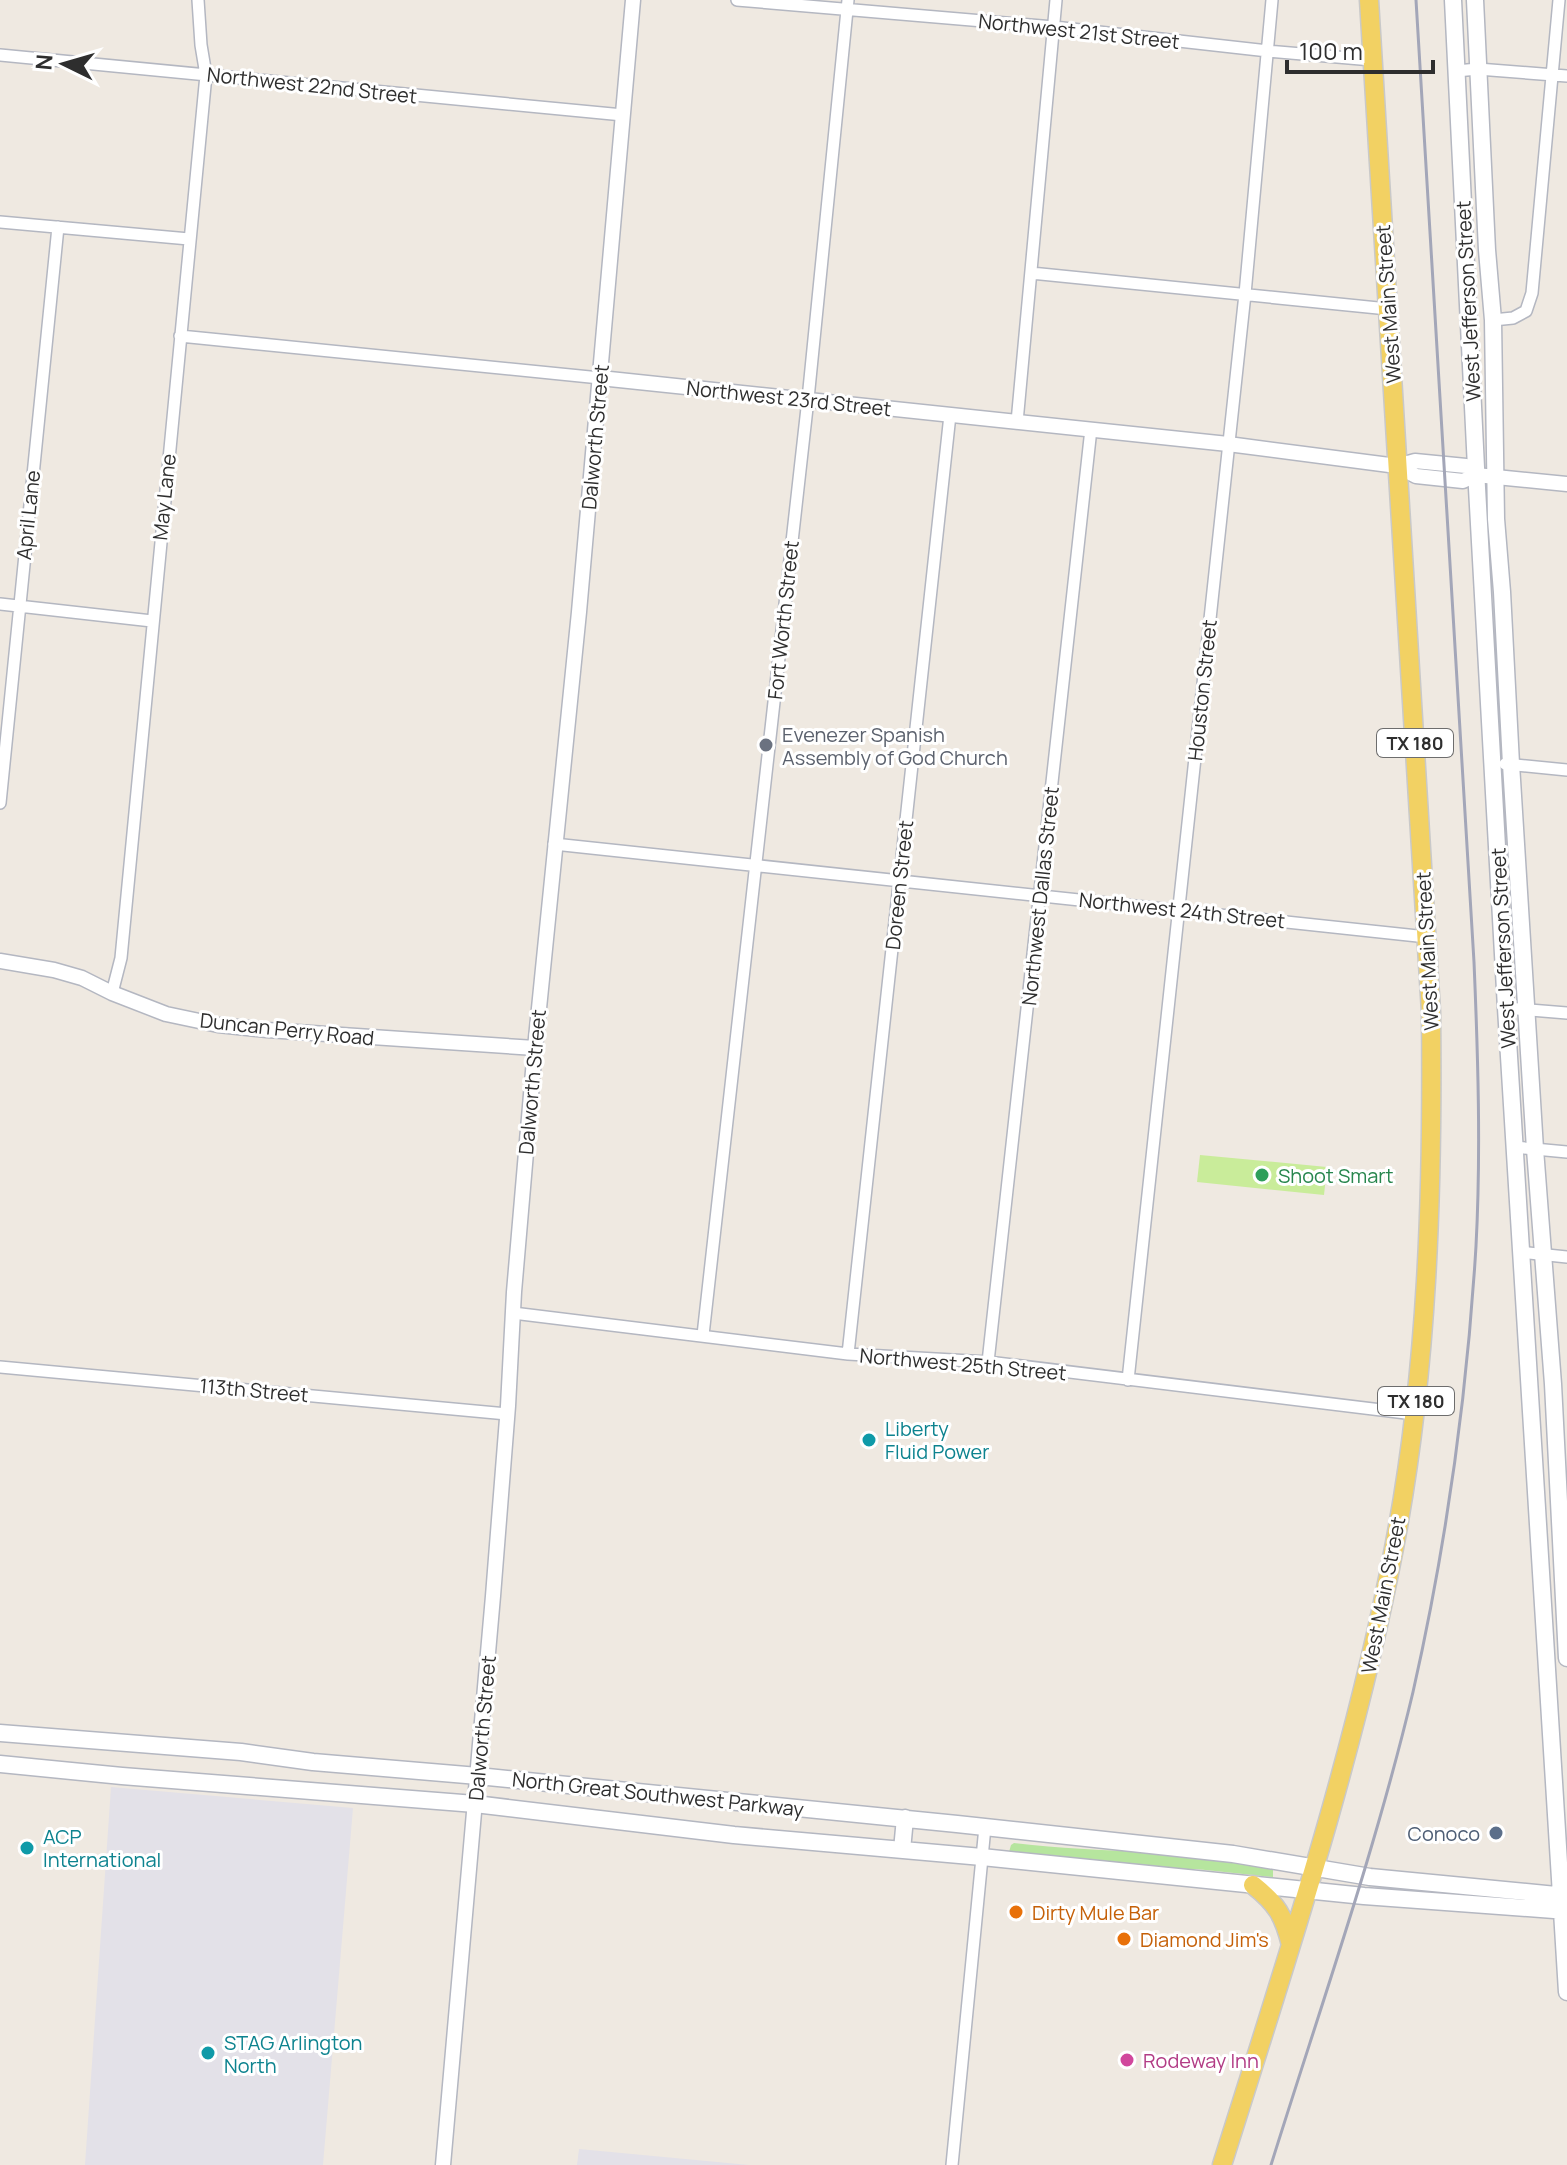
<svg xmlns="http://www.w3.org/2000/svg" width="1567" height="2165" viewBox="0 0 1567 2165" font-family="Manrope,sans-serif">
<rect width="100%" height="100%" fill="#efe9e1"/>
<!-- industrial -->
<path fill="#e3e1e8" d="M111 1787 353 1808 323 2165H85Z
M579 2149 749 2165H577Z"/>
<!-- green -->
<path fill="#b6e59e" d="M1014 1843C1058 1848 1101 1850 1144 1852 1188 1854 1231 1861 1273 1869V1877L1196 1869H1134L1009 1852 1011 1845Z"/>
<!-- pitch -->
<path fill="#c9ec9a" d="M1200 1155 1327 1167 1324 1195 1197 1182Z"/>
<g fill="none" stroke-linecap="round" stroke-linejoin="round">
<!-- minor casing -->
<g stroke="#b4b7c1" stroke-width="14">
<path id="minor" d="M737 0 1054 27 1268 51 1372 60
M0 55 623 115
M1456 71 1478 69 1567 76
M0 222 189 239
M1031 273 1388 309
M1493 320 1513 318 1526 311 1532 293 1559 0
M180 336 600 378
M1017 422 1056 0
M0 604 152 621
M1505 764 1567 770
M0 803 58 227
M554 844 1427 937
M112 993 121 958 206 75 201 45 198 0
M1506 1008 1567 1013
M1514 1147 1567 1152
M1520 1252 1567 1257
M513 1313 848 1354 988 1362 1414 1414
M703 1335 808 399 848 0
M848 1354 950 415
M988 1362 1091 429
M0 1367 507 1414
M1128 1380 1245 294 1272 0
M952 2165 985 1827"/>
</g>
<!-- tertiary casing -->
<g stroke="#b4b7c1" stroke-width="17">
<path id="tertiary" d="M600 378 1228 444 1397 466 1416 476 1463 481 1476 475 1567 484
M1397 466 1415 461 1466 466 1476 475
M0 961 54 970 82 978 112 993 166 1014 218 1025 267 1030 535 1048
M443 2165 493 1596 508 1406 514 1292 535 1048 579 612 633 0"/>
</g>
<!-- secondary casing -->
<g stroke="#b4b7c1" stroke-width="19">
<path id="secondary" d="M1453 0 1477 488 1506 1008 1567 1992
M1475 0 1487 250 1493 320 1496 519 1502 592 1511 764 1535 1149 1553 1384 1567 1658
M0 1733 241 1752 313 1762 478 1776 957 1824 1233 1854 1370 1877 1567 1896
M0 1764 122 1776 475 1804 734 1835 982 1857 1364 1896 1567 1911
M902 1850 905 1818"/>
</g>
<!-- primary casing -->
<g stroke="#c9c9c9" stroke-width="21">
<path id="primary" d="M1253 1885C1277 1904 1284 1916 1291 1945
M1222 2165C1286 1961 1354 1758 1394 1548 1428 1372 1433 1190 1431 1012L1369 0"/>
</g>
<!-- minor -->
<use href="#minor" stroke="#fff" stroke-width="11"/>
<!-- tertiary -->
<use href="#tertiary" stroke="#fff" stroke-width="14"/>
<!-- secondary -->
<use href="#secondary" stroke="#fff" stroke-width="16"/>
<!-- primary -->
<use href="#primary" stroke="#f2d163" stroke-width="18"/>
<!-- rail -->
<path stroke="#a3a6b8" stroke-width="3" d="M1271 2165C1320 2008 1375 1852 1413 1692 1446 1546 1467 1396 1476 1246 1481 1152 1478 1056 1474 962L1416 0"/>
</g>
<!-- markers -->
<circle fill="#6b7280" stroke="#fff" stroke-width="3" cx="766" cy="745" r="8"/>
<circle fill="#2e9e5b" stroke="#fff" stroke-width="3" cx="1262" cy="1175" r="8"/>
<g fill="#0f9aa8" stroke="#fff" stroke-width="3">
<circle cx="869" cy="1440" r="8"/>
<circle cx="27" cy="1848" r="8"/>
<circle cx="208" cy="2053" r="8"/>
</g>
<circle fill="#5c6f8a" stroke="#fff" stroke-width="3" cx="1496" cy="1833" r="8"/>
<g fill="#e8710a" stroke="#fff" stroke-width="3">
<circle cx="1016" cy="1912" r="8"/>
<circle cx="1124" cy="1939" r="8"/>
</g>
<circle fill="#d1479c" stroke="#fff" stroke-width="3" cx="1127" cy="2060" r="8"/>
<g text-anchor="middle" dominant-baseline="central" stroke-width="6" stroke-linejoin="round" paint-order="stroke">
<!-- shield labels -->
<g fill="#fff" stroke="#6d6d6d" stroke-width="2">
<rect x="1377" y="729" width="76" height="28" rx="6"/>
<rect x="1378" y="1387" width="76" height="28" rx="6"/>
</g>
<g font-size="18" font-weight="bold" fill="#2e2e2e">
<text x="1415" y="743">TX 180</text>
<text x="1416" y="1401">TX 180</text>
</g>
<!-- street labels -->
<g font-size="20" fill="#2e2e2e" stroke="#fff">
<text transform="translate(1079 31) rotate(6)">Northwest 21st Street</text>
<text transform="translate(312 85) rotate(6)">Northwest 22nd Street</text>
<text transform="translate(1468 301) rotate(-93)">West Jefferson Street</text>
<text transform="translate(1388 304) rotate(-94)">West Main Street</text>
<text transform="translate(789 398) rotate(6)">Northwest 23rd Street</text>
<text transform="translate(595 437) rotate(-85)">Dalworth Street</text>
<text transform="translate(164 497) rotate(-84)">May Lane</text>
<text transform="translate(28 515) rotate(-84)">April Lane</text>
<text transform="translate(783 620) rotate(-84)">Fort Worth Street</text>
<text transform="translate(1202 690) rotate(-84)">Houston Street</text>
<text transform="translate(899 885) rotate(-84)">Doreen Street</text>
<text transform="translate(1040 896) rotate(-84)">Northwest Dallas Street</text>
<text transform="translate(1182 910) rotate(6)">Northwest 24th Street</text>
<text transform="translate(1503 948) rotate(-93)">West Jefferson Street</text>
<text transform="translate(1427 951) rotate(-93)">West Main Street</text>
<text transform="translate(287 1029) rotate(6)">Duncan Perry Road</text>
<text transform="translate(532 1082) rotate(-85)">Dalworth Street</text>
<text transform="translate(963 1364) rotate(5)">Northwest 25th Street</text>
<text transform="translate(254 1390) rotate(5)">113th Street</text>
<text transform="translate(1383 1595) rotate(-79)">West Main Street</text>
<text transform="translate(482 1728) rotate(-85)">Dalworth Street</text>
<text transform="translate(658 1794) rotate(6)">North Great Southwest Parkway</text>
</g>
<!-- worship labels -->
<g font-size="20" fill="#5b616d" stroke="#fff" text-anchor="start">
<text x="782" y="734">Evenezer Spanish<tspan x="782" dy="23">Assembly of God Church</tspan></text>
</g>
<!-- leisure labels -->
<g font-size="20" fill="#27864d" stroke="#fff" text-anchor="start">
<text x="1278" y="1175">Shoot Smart</text>
</g>
<!-- culture labels -->
<g font-size="20" fill="#0d838f" stroke="#fff" text-anchor="start">
<text x="885" y="1428">Liberty<tspan x="885" dy="23">Fluid Power</tspan></text>
<text x="43" y="1836">ACP<tspan x="43" dy="23">International</tspan></text>
<text x="224" y="2042">STAG Arlington<tspan x="224" dy="23">North</tspan></text>
</g>
<!-- service labels -->
<g font-size="20" fill="#4e5e75" stroke="#fff" text-anchor="end">
<text x="1480" y="1833">Conoco</text>
</g>
<!-- food labels -->
<g font-size="20" fill="#c56008" stroke="#fff" text-anchor="start">
<text x="1032" y="1912">Dirty Mule Bar</text>
<text x="1140" y="1939">Diamond Jim's</text>
</g>
<!-- hotel labels -->
<g font-size="20" fill="#b23c85" stroke="#fff" text-anchor="start">
<text x="1143" y="2060">Rodeway Inn</text>
</g>
</g>
<!-- north arrow -->
<g transform="translate(64 64) rotate(275)" stroke="#ffffff" stroke-width="6" paint-order="stroke">
<path d="M0-6L14 30L0 20L-14 30Z" fill="#2e2e2e"/>
<text y="-12" font-size="22" font-weight="bold" text-anchor="middle" fill="#2e2e2e">N</text>
</g>
<!-- scale -->
<path d="M1287 60v12h146v-12" fill="none" stroke="#2e2e2e" stroke-width="4"/>
<text x="1299" y="60" font-size="24" fill="#2e2e2e" stroke="#ffffff" stroke-width="6" paint-order="stroke">100 m</text>
</svg>
